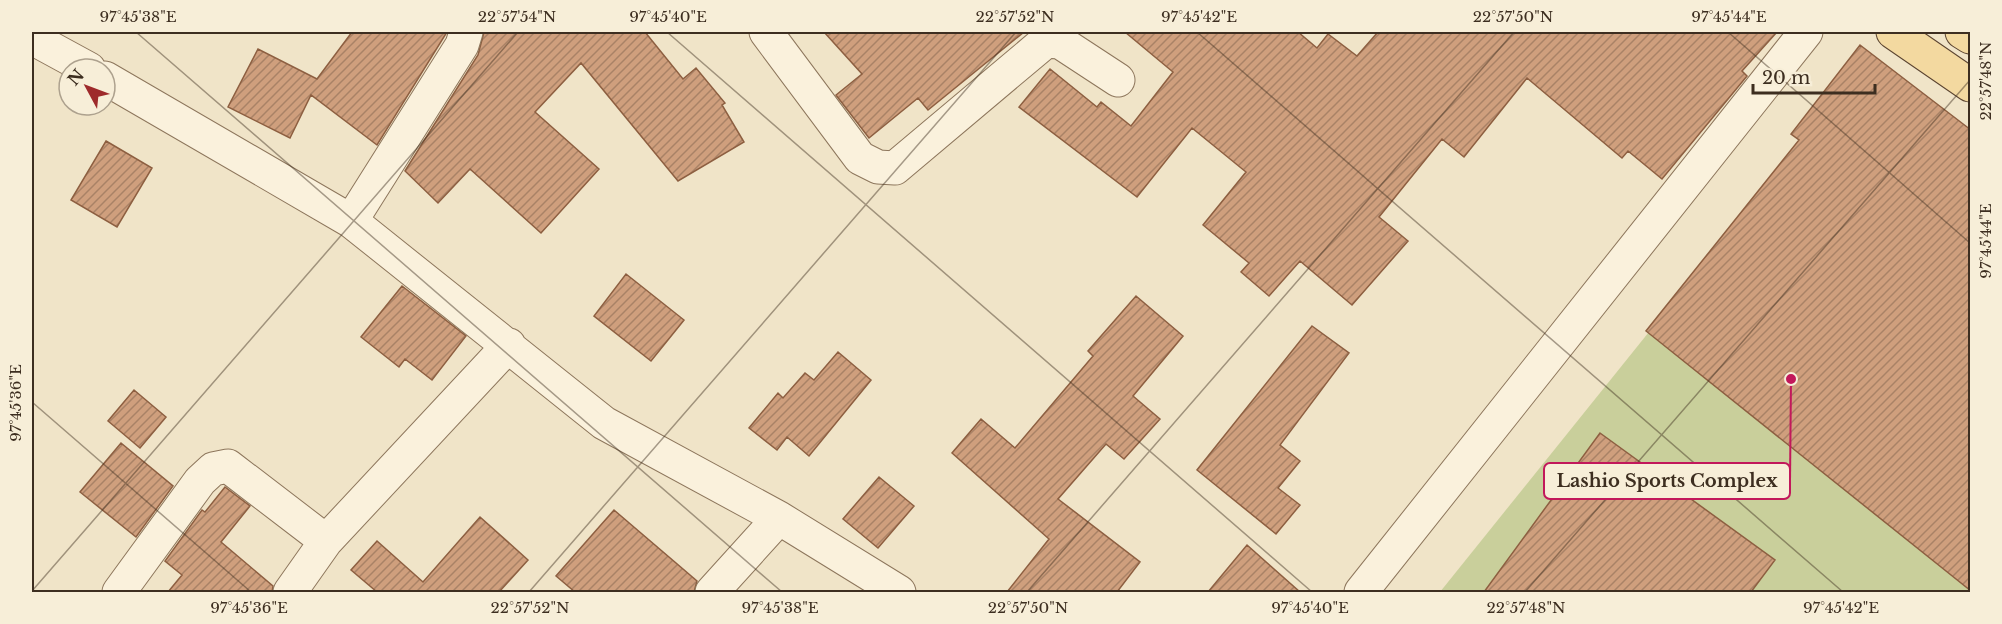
<svg xmlns="http://www.w3.org/2000/svg" width="2002" height="624" viewBox="0 0 2002 624" font-family="'Libre Baskerville',serif">
<defs>
<pattern id="building-hatch" width="6" height="6" patternUnits="userSpaceOnUse" patternTransform="scale(1.5)"><rect width="6" height="6" fill="#cf9f7d"/><path d="M-1 1l2-2M0 6l6-6M5 7l2-2" fill="none" stroke="#a98266"/></pattern>
</defs>
<rect width="100%" height="100%" fill="#f0e4c8"/>
<!-- pitch -->
<path fill="#c9cf9b" d="M1853 78 1970 165V592H1440Z"/>
<!-- building -->
<path fill="url(#building-hatch)" stroke="#8d5f41" stroke-width="1.5" d="M352 32H447L377 145 311 95 290 138 228 107 258 49 317 79Z
M484 32H645L683 79 696 68 725 103 722 105 744 142 678 181 581 63 535 112 599 169 541 233 470 169 438 203 405 171 478 55Z
M824 32H1024L928 110 918 98 869 138 836 95 862 74Z
M1125 32H1298L1317 48 1328 34 1357 56 1378 32H1777L1742 71 1747 76 1662 179 1628 151 1622 158 1527 78 1464 157 1442 139 1379 217 1408 241 1352 305 1300 261 1269 296 1241 272 1249 263 1203 225 1246 172 1192 128 1137 197 1019 107 1050 69 1097 107 1101 102 1131 126 1173 72Z
M1860 45 1971 130V591L1646 331 1799 140 1791 134Z
M106 141 152 168 117 227 71 200Z
M626 274 684 320 651 361 594 316Z
M402 286 466 336 432 380 405 359 399 367 361 337Z
M1136 296 1183 336 1133 396 1160 419 1124 459 1106 444 1058 499 1140 562 1117 592H1007L1049 539 952 453 981 419 1015 448 1093 356 1088 351Z
M1312 326 1349 353 1280 445 1300 461 1278 488 1300 505 1276 534 1197 470Z
M838 352 871 380 809 456 787 437 777 450 749 428 778 393 783 398 805 373 814 380Z
M134 390 166 417 140 448 108 421Z
M1600 433 1775 560 1751 592H1484Z
M121 443 173 486 136 537 80 492Z
M879 477 914 506 878 548 843 519Z
M225 487 250 506 221 542 273 586 272 592H168L182 575 165 561 202 510 205 512Z
M614 510 697 581 694 592H575L556 576Z
M480 517 528 560 499 592H377L351 570 377 541 423 582Z
M1247 545 1300 592H1208Z"/>
<g fill="none" stroke-linecap="round" stroke-linejoin="round">
<!-- minor casing -->
<g stroke="#8d765c" stroke-width="35">
<path id="minor" d="M766 32 860 158 878 167 895 168 1046 41 1060 42 1118 80
M32 38 89 69
M105 78 351 221 604 423 779 518 899 592
M351 221 462 45 466 32
M119 592 200 481 213 469 228 466 326 541 509 345
M290 592 326 541
M712 592 779 518"/>
</g>
<!-- tertiary casing -->
<g stroke="#8d765c" stroke-width="35">
<path id="tertiary" d="M1361 592 1806 32"/>
</g>
<!-- primary casing -->
<g stroke="#5b4430" stroke-width="35">
<path id="primary" d="M1893 32 1970 85
M1962 32 1970 37"/>
</g>
<!-- minor -->
<use href="#minor" stroke="#faf1dc" stroke-width="33"/>
<!-- tertiary -->
<use href="#tertiary" stroke="#faf1dc" stroke-width="33"/>
<!-- primary -->
<use href="#primary" stroke="#f3d9a0" stroke-width="33"/>
</g>
<!-- ticks -->
<path fill="none" stroke="#3d2e20" stroke-width="1.5" stroke-opacity="0.45" d="M136 32 782 592M667 32 1312 592M1197 32 1843 592M1728 32 1970 243M32 402 251 592M32 591 518 32M529 592 1016 32M1027 592 1514 32M1525 592 1970 80"/>
<!-- callouts -->
<path fill="none" stroke="#c2185b" stroke-width="2" d="M1791 379L1790 481"/>
<circle fill="#c2185b" stroke="#f7eed8" stroke-width="2" cx="1791" cy="379" r="6"/>
<rect fill="#f7eed8" stroke="#c2185b" stroke-width="2" x="1544" y="463" width="246" height="36" rx="6"/>
<g font-size="18" text-anchor="middle" font-weight="bold" fill="#3d2e20">
<text x="1667" y="487">Lashio Sports Complex</text>
</g>
<!-- border -->
<rect width="2002" height="624" fill="none" stroke="#f7eed8" stroke-width="66"/>
<!-- north arrow -->
<g transform="translate(87 87) rotate(311)"><circle r="28" fill="#f7eed8" stroke="#ada18e" stroke-width="1.5"/>
<path d="M0-4.5L10 22L0 15L-10 22Z" fill="#9e2a2b"/>
<text y="-9" font-size="16" font-weight="bold" text-anchor="middle" fill="#3d2e20">N</text>
</g>
<!-- scale -->
<path d="M1753 84v9h122v-9" fill="none" stroke="#3d2e20" stroke-width="3"/>
<text x="1762" y="84" font-size="18" fill="#3d2e20" stroke="#f7eed8" stroke-width="4.5" paint-order="stroke">20 m</text>
<rect x="33" y="33" width="1936" height="558" fill="none" stroke="#3d2e20" stroke-width="2"/>
<g font-size="15" text-anchor="middle" fill="#3d2e20">
<text x="138" y="22">97°45'38"E</text>
<text x="517" y="22">22°57'54"N</text>
<text x="668" y="22">97°45'40"E</text>
<text x="1015" y="22">22°57'52"N</text>
<text x="1199" y="22">97°45'42"E</text>
<text x="1513" y="22">22°57'50"N</text>
<text x="1729" y="22">97°45'44"E</text>
<text transform="translate(1986 81) rotate(-90)" y="5">22°57'48"N</text>
<text transform="translate(1986 241) rotate(-90)" y="5">97°45'44"E</text>
<text transform="translate(16 403) rotate(-90)" y="5">97°45'36"E</text>
<text x="249" y="613">97°45'36"E</text>
<text x="530" y="613">22°57'52"N</text>
<text x="780" y="613">97°45'38"E</text>
<text x="1028" y="613">22°57'50"N</text>
<text x="1310" y="613">97°45'40"E</text>
<text x="1526" y="613">22°57'48"N</text>
<text x="1841" y="613">97°45'42"E</text>
</g>
</svg>
